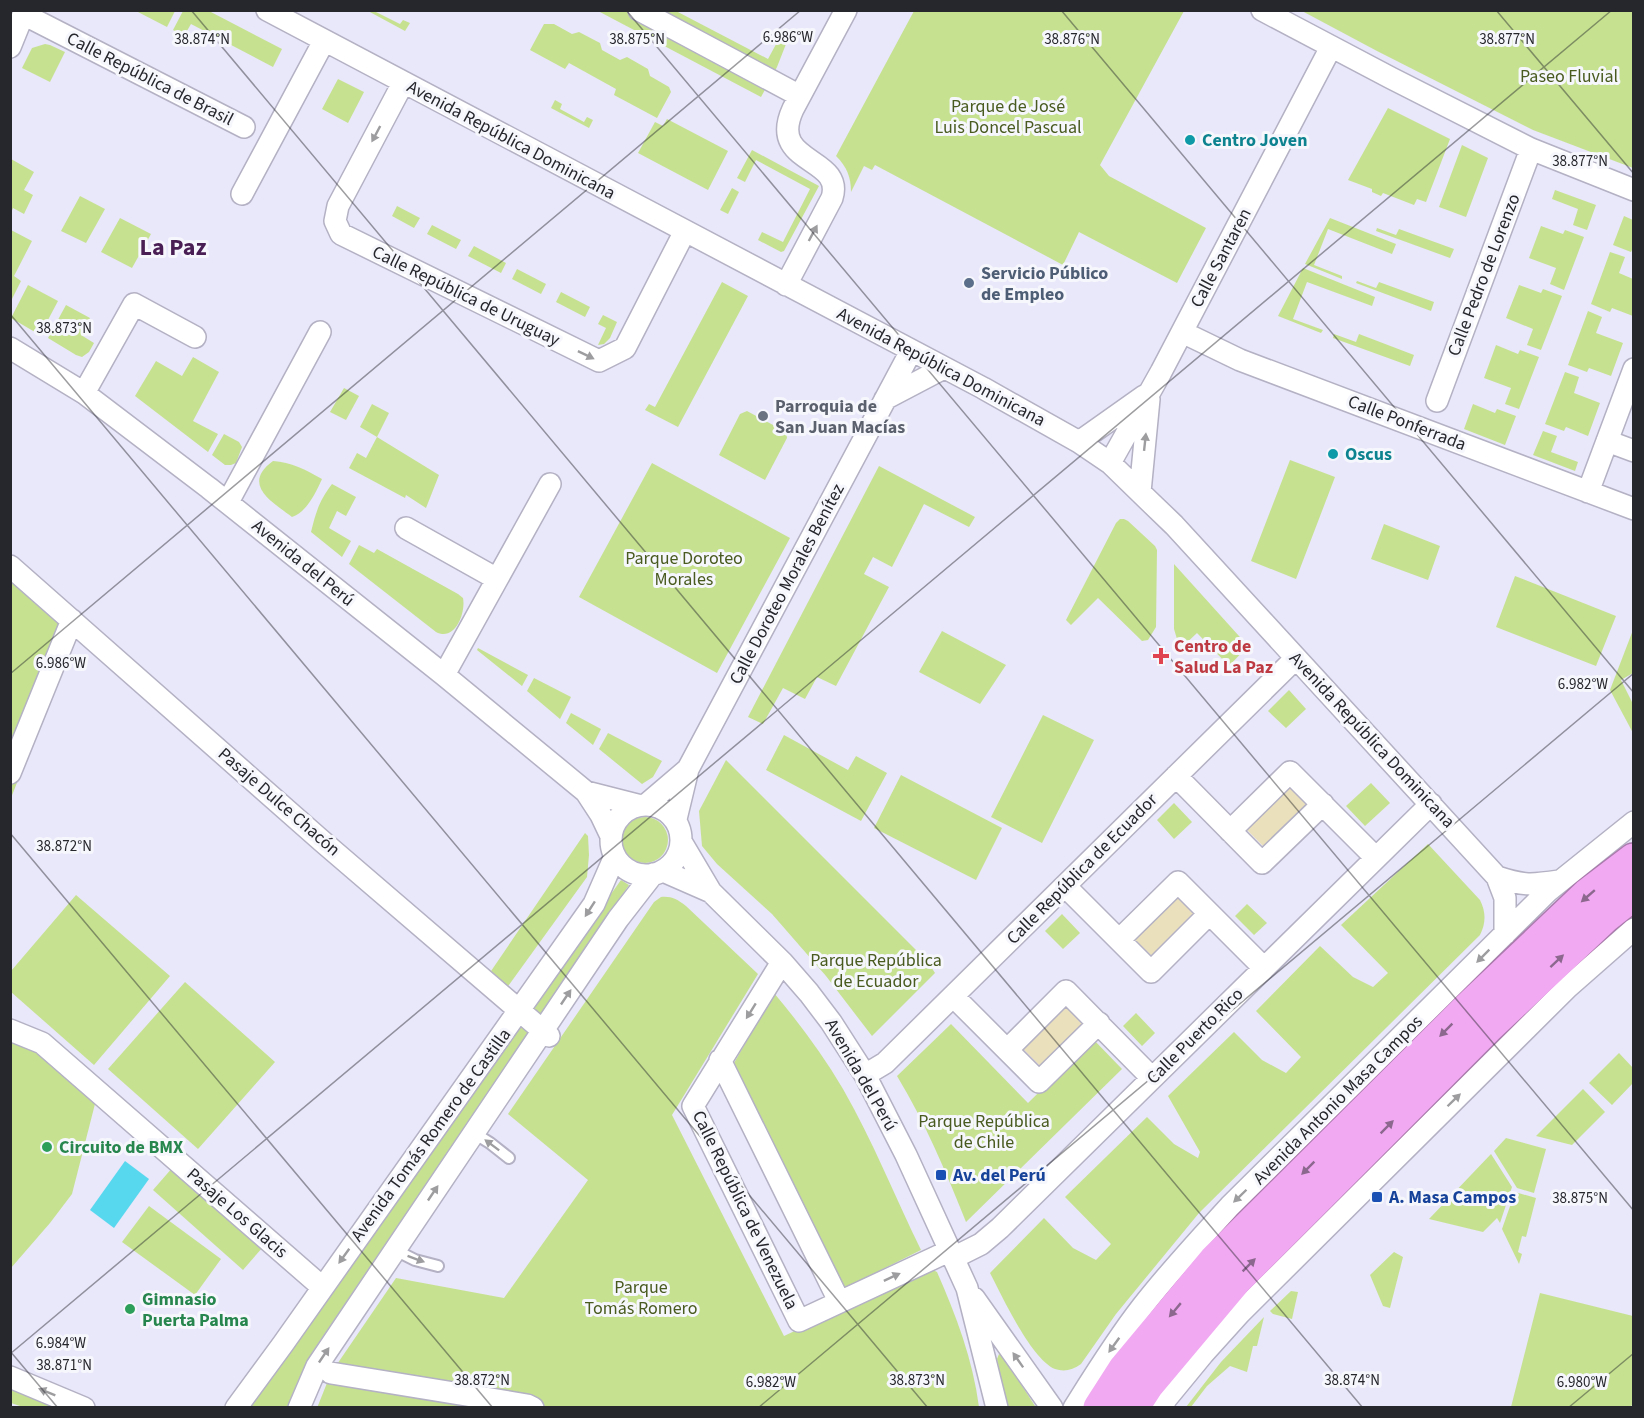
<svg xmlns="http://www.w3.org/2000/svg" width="1644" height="1418" viewBox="0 0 1644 1418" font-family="'Source Sans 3',sans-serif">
<rect width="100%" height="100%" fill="#e9e7fa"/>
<!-- green -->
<path fill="#c6e290" d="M136 11H175L167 27Z
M183 11H209L282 49 273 67 191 24 184 36 173 30Z
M368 11H377L376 12 400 24 403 20 410 23 405 31Z
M598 11H676L768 59 781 35 788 39 777 67 761 97Z
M914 11H1184L1100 165 1109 176 1206 228 1177 283 1079 232 1063 265 875 165 872 170 864 166 851 192C851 177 847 167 836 156Z
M1302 11H1633V168L1533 130 1377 51Z
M544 24H554L572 34 579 32 600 43 602 50 620 60 627 57 648 69 650 76 669 87 671 92 657 118 614 95 616 89 569 63 565 69 530 50Z
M45 44 50 45 65 52 50 82 22 68 32 48Z
M338 79 364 92 348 123 322 109Z
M555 100 562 104 560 109 584 122 587 117 593 120 589 128 551 108Z
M1388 108 1450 139 1426 202 1417 199 1414 205 1383 193 1381 196 1372 192V189L1348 180Z
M667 119 728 151 708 190 638 153 655 122 663 126Z
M1462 145 1488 158 1466 217 1439 207Z
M752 150 819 186 784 251 781 252 758 240 762 232 783 242 810 189 756 160 745 182 737 178Z
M11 159 34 172 24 190 33 195 24 214 13 208 11 213Z
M732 188 739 192 728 214 720 210Z
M1555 190 1596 205 1587 230 1573 225 1578 209 1552 199Z
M80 196 105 209 86 243 61 231Z
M397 206 420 218 414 228 392 216Z
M1624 216 1633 220V248L1631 252 1613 245Z
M120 218 151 234 132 268 101 252Z
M1330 218 1396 244 1392 254 1328 229 1314 265 1342 276V279L1305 264Z
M432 225 461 240 456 249 427 234Z
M1541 226 1563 234 1565 230 1584 237 1564 290 1550 284 1556 268 1529 258Z
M1377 228 1396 235 1399 229 1454 249 1450 258 1376 231Z
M11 230 32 241 14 276 21 281 11 301Z
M474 246 506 263 501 273 468 256Z
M1610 252 1625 257 1619 273 1633 279V316L1612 308 1610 312 1591 304Z
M1303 268 1375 297 1372 306 1307 282 1293 319 1323 330 1321 333 1278 316Z
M517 269 546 284 541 294 512 279Z
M1357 281 1376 288 1379 282 1434 302 1431 311 1356 283Z
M722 282 748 296 678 427 645 410 649 404 655 407Z
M28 285 58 301 40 335 11 318Z
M1519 285 1541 293 1543 289 1562 296 1541 350 1527 345 1533 329 1506 318Z
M561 292 590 307 585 317 556 302Z
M66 305 90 318 81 335 94 343 89 352 82 357 76 355 48 338Z
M1588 311 1602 317 1596 333 1623 343 1611 376 1589 368 1587 372 1568 365Z
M603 315 617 322 610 338 604 344 598 345 606 328 598 324Z
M1334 334 1356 342 1359 334 1414 355 1410 366 1333 338Z
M1496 345 1518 354 1520 350 1539 357 1519 409 1505 404 1511 388 1484 378Z
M193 357 219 372 193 421 218 434 208 452 135 396 156 361 182 376Z
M1565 372 1579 377 1574 393 1600 403 1588 436 1566 427 1564 431 1545 424Z
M344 388 359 396 346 420 330 412Z
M372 404 389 413 377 437 439 475 426 508 406 495 405 498 349 468 357 453 366 458 377 437 360 427Z
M1473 404 1495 413 1497 409 1516 416 1505 445 1464 429Z
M747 411 786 432 787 438 765 480 719 455 740 414Z
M1543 431 1557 436 1551 452 1578 462 1575 471 1533 455Z
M224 434 239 442 242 447 236 463 231 465H225L212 455Z
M1290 460 1335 477 1296 579 1251 561Z
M273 461C291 462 306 470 322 479 316 492 307 512 292 517 274 503 240 485 273 461Z
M652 463 790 538 717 673 579 597Z
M879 466 975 517 969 527 924 504 892 567 873 557 864 574 889 587 836 686 817 677 805 699 783 688 763 724 748 717Z
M332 484 356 497 346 516 337 511 329 528 351 541 342 557 311 532C316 512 319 501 332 484Z
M1120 519H1124L1128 521 1155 546 1157 550 1156 627 1148 640 1142 641 1098 598 1071 625 1066 620 1116 523Z
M1384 524 1440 546 1428 580 1371 559Z
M359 545 374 553 377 549 458 594 463 598C466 613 455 642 436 632L349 564Z
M11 557 489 974 585 833 588 836 589 855 587 877 506 989 75 634 11 798Z
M1174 564 1248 646 1229 666 1197 633 1180 649 1174 629Z
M1515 576 1616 616 1596 666 1496 627Z
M1633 630V673L1621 680 1633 704V733L1610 690Z
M942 631 1006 665 980 704 919 672Z
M478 648 528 675 522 686 477 650Z
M534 678 571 697 560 719 527 691Z
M1289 690 1306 709 1286 728 1268 711Z
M571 713 601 729 593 745 566 723Z
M1043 715 1094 740 1042 843 991 817Z
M608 733 662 761 653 777 642 784 599 749Z
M784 735 848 770 856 756 887 773 861 821 766 770Z
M726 760 928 962 935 973 872 1036 826 976 772 914 717 864 702 846 699 811Z
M901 775 1002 828 976 880 874 828Z
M1371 783 1390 803 1365 826 1346 806Z
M1174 803 1192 822 1174 839 1157 820Z
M622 840a23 23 0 1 1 46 0a23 23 0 1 1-46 0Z
M1428 844 1480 900C1486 912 1486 923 1480 935L1199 1213 1116 1314 1081 1364C1073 1370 1064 1372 1055 1369 1031 1359 1002 1296 990 1273L1044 1218 1073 1248 1096 1260 1111 1244 1065 1197 1147 1117 1174 1144 1198 1158 1200 1152 1168 1096 1234 1032 1262 1060 1286 1073 1301 1057 1256 1011 1320 946 1353 977 1373 987 1388 973 1341 925Z
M621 880 629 885 313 1351 298 1381 287 1407 244 1408Z
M76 895 170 976 94 1065 11 992V971Z
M661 897C671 896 677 899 686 906L758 974 672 1115 784 1336 929 1268 937 1272C956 1315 973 1360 979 1407L317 1408 331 1373 396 1278 504 1298 588 1180 508 1114 654 902Z
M1247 904 1267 923 1254 935 1235 916Z
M1062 914 1080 933 1063 949 1045 931Z
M185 982 275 1062 198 1149 108 1069Z
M774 993C800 1024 823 1055 843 1089 873 1141 895 1197 921 1250L845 1288 734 1063Z
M1136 1013 1155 1033 1142 1046 1123 1026Z
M951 1024 1028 1103 1093 1039 1122 1069 966 1222C946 1172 925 1122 897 1076Z
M11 1037 37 1047 96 1100 72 1194 50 1223 11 1268Z
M1619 1053 1633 1068V1083L1612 1105 1589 1083Z
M1583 1089 1605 1112 1572 1145 1536 1136Z
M1506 1138 1546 1149 1534 1193 1517 1188 1494 1151Z
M1491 1154 1512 1187 1500 1223 1497 1218 1483 1232 1429 1219Z
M173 1167 263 1247 243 1270 153 1190Z
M1515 1192 1536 1198 1526 1237 1522 1236 1518 1252 1522 1254 1519 1264 1502 1229Z
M149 1206 221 1259 195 1295 122 1242Z
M1394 1252 1403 1257 1390 1308 1383 1306 1370 1275Z
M1291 1291 1298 1292 1292 1319 1273 1314 1270 1311Z
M1540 1293 1633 1316 1634 1400 1631 1407H1511Z
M1264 1317 1257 1346H1253L1247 1372 1230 1366 1207 1386 1191 1407H1186L1221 1362Z
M999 1354 1003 1356 1035 1406 1033 1408 1007 1407 997 1359Z
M10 1389 58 1407H23L11 1403Z"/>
<!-- sand -->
<path fill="#eae0bb" d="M1287 785 1309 806 1266 849 1245 828Z
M1175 894 1196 915 1154 958 1132 937Z
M1064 1005 1084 1026 1042 1068 1021 1047Z"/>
<!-- water -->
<path fill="#58d8ef" d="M125 1161 149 1179 114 1228 90 1210Z"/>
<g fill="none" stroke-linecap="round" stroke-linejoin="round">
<!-- lane casing -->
<g stroke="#b3b1c3" stroke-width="14">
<path id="lane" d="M474 1133 490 1143 509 1158
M395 1250 415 1260 438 1266"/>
</g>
<!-- street casing -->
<g stroke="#b3b1c3" stroke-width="24">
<path id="street" d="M267 10 983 388 1079 442 1110 463 1148 500 1174 525 1497 877C1524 886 1532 885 1559 881
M639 10 800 96
M1262 10 1391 78 1531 149 1634 190
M23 14 244 127
M10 47 25 10
M403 83 338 206 335 221 341 234 599 361 625 348 685 231
M242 194 324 41
M786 285 832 198C845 156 767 165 793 109L846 10
M1182 332 1240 360 1634 509
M10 348 84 393 209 488 444 675 586 792 601 815 611 836
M84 393 134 304 195 337
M885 399 944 368
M1437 401 1531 149
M1607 441 1634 451
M1079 442 1144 396
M1110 463 1161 372 1331 47
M1140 492 1149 399
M1588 492 1634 369
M228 502 320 332
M406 528 497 579
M10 566 323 842 549 1036
M444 675 550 484
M10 773 72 620
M1176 776 1262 863 1323 804
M586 792 637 805
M647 804 688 769
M611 840a35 35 0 1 1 70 0a35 35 0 1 1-70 0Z
M676 819 688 769 911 351
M1230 831 1290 772 1376 858
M682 843 711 892 782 962 809 993 831 1022 865 1075 906 1155 967 1288 997 1408
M663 871 711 892
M1497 877 1505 898V934
M1065 886 1151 972 1209 914
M1119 940 1178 882 1264 968
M782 962 693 1106 799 1321 949 1251
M953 996 1039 1082 1099 1023
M10 1030 42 1043 322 1287
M1007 1050 1066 991 1152 1078
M720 1060 839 1301
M865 1075 885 1063 1296 658
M953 1258 981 1244 1000 1228 1431 804
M974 1298 1052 1408
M331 1373 527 1405 533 1408
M10 1377 84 1408
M236 1408 283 1344 594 904 615 856
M299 1408 317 1366 618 919 653 874
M1074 1408C1096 1373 1117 1339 1142 1307 1169 1272 1200 1239 1230 1206L1548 891 1634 822
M1162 1408 1166 1399 1203 1354 1240 1313 1568 987 1634 929"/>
</g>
<!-- highway casing -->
<g stroke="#aa7bac" stroke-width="36">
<path id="highway" d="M1100 1408 1125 1369 1215 1261 1468 1009 1588 895 1634 860
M1132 1408 1147 1385 1236 1279 1486 1028 1605 916 1634 893"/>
</g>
<!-- lane -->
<use href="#lane" stroke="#fff" stroke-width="10"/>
<!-- street -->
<use href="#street" stroke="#fff" stroke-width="21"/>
<!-- highway -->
<use href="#highway" stroke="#f1a9f1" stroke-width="33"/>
</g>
<!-- one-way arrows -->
<defs><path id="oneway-solid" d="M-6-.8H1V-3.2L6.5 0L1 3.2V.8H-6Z" transform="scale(1.5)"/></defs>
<g fill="#9d9da0">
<use href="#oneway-solid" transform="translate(376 134) rotate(118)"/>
<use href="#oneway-solid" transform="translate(813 233) rotate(-62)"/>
<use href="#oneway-solid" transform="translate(586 355) rotate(26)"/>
<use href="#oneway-solid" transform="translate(1145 442) rotate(-84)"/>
<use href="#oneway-solid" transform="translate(590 909) rotate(123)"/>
<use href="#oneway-solid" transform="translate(1483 956) rotate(135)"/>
<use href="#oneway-solid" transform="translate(566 997) rotate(-56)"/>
<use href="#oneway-solid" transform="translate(751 1011) rotate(122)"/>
<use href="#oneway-solid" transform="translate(1454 1100) rotate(-44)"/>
<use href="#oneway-solid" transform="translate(492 1145) rotate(-143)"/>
<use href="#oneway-solid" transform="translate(433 1193) rotate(-56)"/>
<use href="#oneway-solid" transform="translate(1240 1196) rotate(136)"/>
<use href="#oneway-solid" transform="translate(344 1256) rotate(126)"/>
<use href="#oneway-solid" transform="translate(416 1259) rotate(20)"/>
<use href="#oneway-solid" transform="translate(892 1277) rotate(-25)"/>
<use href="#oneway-solid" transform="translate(1114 1345) rotate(126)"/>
<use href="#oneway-solid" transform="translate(324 1355) rotate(-56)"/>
<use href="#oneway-solid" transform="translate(1018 1360) rotate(-125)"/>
<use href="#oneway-solid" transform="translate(47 1392) rotate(-158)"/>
</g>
<g fill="#8c688f">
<use href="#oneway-solid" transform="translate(1588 896) rotate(139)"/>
<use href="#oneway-solid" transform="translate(1557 961) rotate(-43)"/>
<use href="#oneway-solid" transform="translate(1446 1030) rotate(135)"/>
<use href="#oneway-solid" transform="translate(1387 1127) rotate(-45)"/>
<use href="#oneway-solid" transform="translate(1308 1168) rotate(135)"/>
<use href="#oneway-solid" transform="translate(1249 1265) rotate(-45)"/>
<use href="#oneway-solid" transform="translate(1175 1310) rotate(130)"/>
</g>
<!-- ticks -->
<path fill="none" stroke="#26262d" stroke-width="1.5" stroke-opacity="0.45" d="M191 10 1363 1408M626 10 1634 1211M1061 10 1634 693M1496 10 1634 174M10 314 928 1408M10 674 801 10M10 833 493 1408M10 1351 58 1408M10 1354 1612 10M758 1408 1634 673M1568 1408 1634 1353"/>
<!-- markers -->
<g fill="#0f9aa8" stroke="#f6f6fd" stroke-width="2">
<circle cx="1190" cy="140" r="6"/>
<circle cx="1333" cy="454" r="6"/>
</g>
<circle fill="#5c6f8a" stroke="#f6f6fd" stroke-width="2" cx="969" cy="283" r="6"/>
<circle fill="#6b7280" stroke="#f6f6fd" stroke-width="2" cx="763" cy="416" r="6"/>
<path fill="#e0444e" stroke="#f6f6fd" stroke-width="2" d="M1158 647h6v6h6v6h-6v6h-6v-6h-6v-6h6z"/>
<g fill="#2e9e5b" stroke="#f6f6fd" stroke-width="2">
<circle cx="47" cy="1147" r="6"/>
<circle cx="130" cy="1309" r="6"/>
</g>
<g fill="#1a4fb4" stroke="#f6f6fd" stroke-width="2">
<rect x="935" y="1169" width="12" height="12" rx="3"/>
<rect x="1371" y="1191" width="12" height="12" rx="3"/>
</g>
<g text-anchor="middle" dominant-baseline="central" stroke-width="6" stroke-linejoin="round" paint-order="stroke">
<!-- park labels -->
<g font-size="18" fill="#495b1f" stroke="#f6f6fd">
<text x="1569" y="76">Paseo Fluvial</text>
<text x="1008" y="106">Parque de José<tspan x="1008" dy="21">Luis Doncel Pascual</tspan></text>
<text x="684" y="558">Parque Doroteo<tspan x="684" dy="21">Morales</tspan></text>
<text x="876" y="960">Parque República<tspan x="876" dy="21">de Ecuador</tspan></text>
<text x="984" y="1121">Parque República<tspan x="984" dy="21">de Chile</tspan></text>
<text x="641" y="1287">Parque<tspan x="641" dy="21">Tomás Romero</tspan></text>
</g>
<!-- street labels -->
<g font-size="18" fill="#26262d" stroke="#f6f6fd">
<text transform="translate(150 79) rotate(27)">Calle República de Brasil</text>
<text transform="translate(511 140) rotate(28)">Avenida República Dominicana</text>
<text transform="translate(1221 258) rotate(-62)">Calle Santaren</text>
<text transform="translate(1484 275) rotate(-69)">Calle Pedro de Lorenzo</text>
<text transform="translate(466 296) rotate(26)">Calle República de Uruguay</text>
<text transform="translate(941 367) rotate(28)">Avenida República Dominicana</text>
<text transform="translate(1407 423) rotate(21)">Calle Ponferrada</text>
<text transform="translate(303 563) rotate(39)">Avenida del Perú</text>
<text transform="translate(787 584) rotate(-62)">Calle Doroteo Morales Benítez</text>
<text transform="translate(1372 740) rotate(47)">Avenida República Dominicana</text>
<text transform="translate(279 802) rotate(41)">Pasaje Dulce Chacón</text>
<text transform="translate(1082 869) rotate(-45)">Calle República de Ecuador</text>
<text transform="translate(1195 1036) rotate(-45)">Calle Puerto Rico</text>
<text transform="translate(861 1075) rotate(60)">Avenida del Perú</text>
<text transform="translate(1338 1100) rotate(-45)">Avenida Antonio Masa Campos</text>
<text transform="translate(431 1135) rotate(-54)">Avenida Tomás Romero de Castilla</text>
<text transform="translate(745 1210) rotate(64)">Calle República de Venezuela</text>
<text transform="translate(237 1213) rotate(41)">Pasaje Los Glacis</text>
</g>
<!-- culture labels -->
<g font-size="18" font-weight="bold" fill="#0d838f" stroke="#f6f6fd" text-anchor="start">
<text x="1202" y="140">Centro Joven</text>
<text x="1345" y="454">Oscus</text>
</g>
<!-- service labels -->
<g font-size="18" font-weight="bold" fill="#4e5e75" stroke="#f6f6fd" text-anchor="start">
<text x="981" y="273">Servicio Público<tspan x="981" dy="21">de Empleo</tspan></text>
</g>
<!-- worship labels -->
<g font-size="18" font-weight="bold" fill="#5b616d" stroke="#f6f6fd" text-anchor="start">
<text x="775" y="406">Parroquia de<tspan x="775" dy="21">San Juan Macías</tspan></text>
</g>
<!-- health labels -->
<g font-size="18" font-weight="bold" fill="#be3a42" stroke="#f6f6fd" text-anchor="start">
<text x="1174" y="646">Centro de<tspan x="1174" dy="21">Salud La Paz</tspan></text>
</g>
<!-- leisure labels -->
<g font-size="18" font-weight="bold" fill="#27864d" stroke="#f6f6fd" text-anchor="start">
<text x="59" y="1147">Circuito de BMX</text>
<text x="142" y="1299">Gimnasio<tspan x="142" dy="21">Puerta Palma</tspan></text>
</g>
<!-- transit labels -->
<g font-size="18" font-weight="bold" fill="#164399" stroke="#f6f6fd" text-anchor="start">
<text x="953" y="1175">Av. del Perú</text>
<text x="1389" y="1197">A. Masa Campos</text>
</g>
<!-- district labels -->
<g font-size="24" font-weight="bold" fill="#4a2054" stroke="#f6f6fd">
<text x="173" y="247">La Paz</text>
</g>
</g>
<g font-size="15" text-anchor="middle" fill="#26262d" stroke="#f6f6fd" stroke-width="6" stroke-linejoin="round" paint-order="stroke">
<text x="788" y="42">6.986°W</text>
<text x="1507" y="44">38.877°N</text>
<text x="202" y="44">38.874°N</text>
<text x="637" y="44">38.875°N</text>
<text x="1072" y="44">38.876°N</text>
<text x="1580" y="166">38.877°N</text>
<text x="64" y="333">38.873°N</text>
<text x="61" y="668">6.986°W</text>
<text x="1583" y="689">6.982°W</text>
<text x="64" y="851">38.872°N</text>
<text x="1580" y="1203">38.875°N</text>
<text x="61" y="1348">6.984°W</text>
<text x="64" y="1370">38.871°N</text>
<text x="482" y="1385">38.872°N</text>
<text x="917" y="1385">38.873°N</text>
<text x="1352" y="1385">38.874°N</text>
<text x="771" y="1387">6.982°W</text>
<text x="1582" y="1387">6.980°W</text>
</g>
<!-- border -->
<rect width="1644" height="1418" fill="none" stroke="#26262d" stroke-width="24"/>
</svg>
